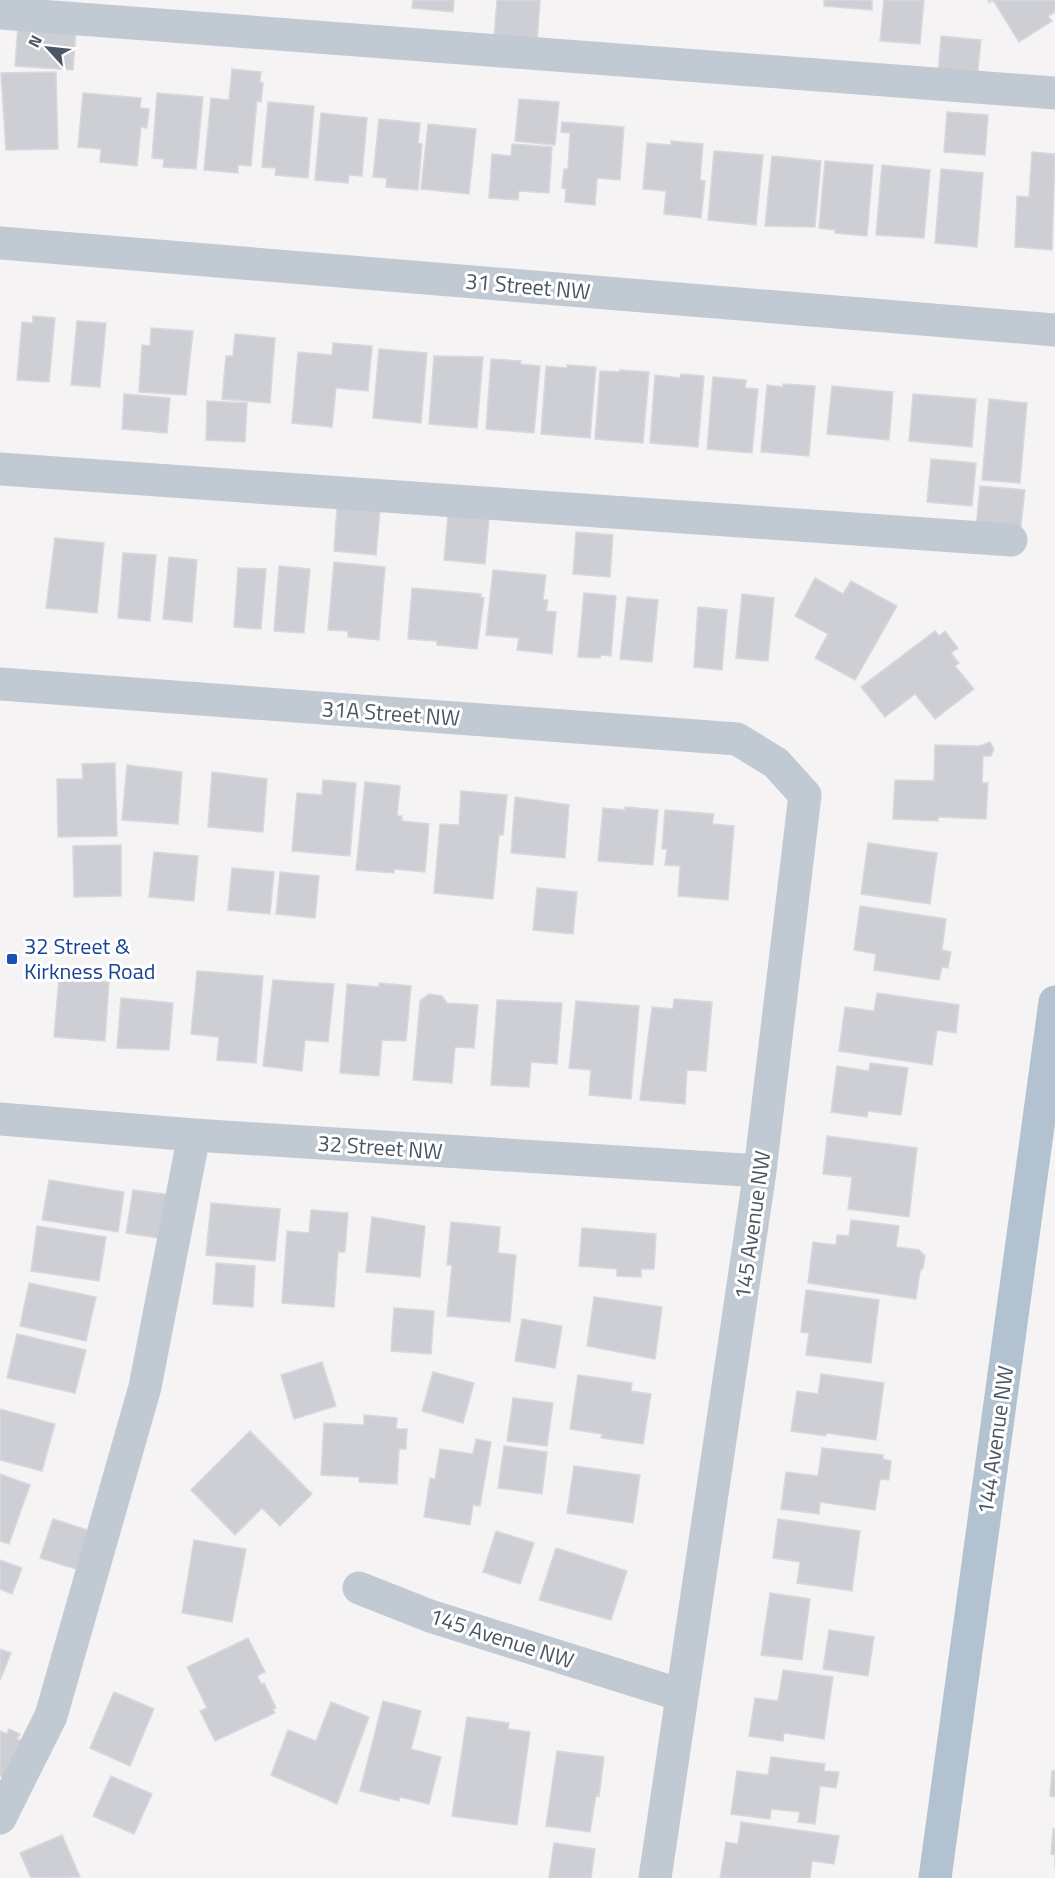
<svg xmlns="http://www.w3.org/2000/svg" width="1055" height="1878" viewBox="0 0 1055 1878" font-family="'Titillium Web',sans-serif">
<rect width="100%" height="100%" fill="#f5f3f3"/>
<!-- building -->
<path fill="#cdcfd5" stroke="#d7d9de" stroke-width="1.5" d="M413 0H454L453 12 412 8Z
M497 0H540L537 42 494 38Z
M824 0H872V10L824 6Z
M884 0H924L920 44 880 41Z
M988 0H1055V12L1048 16 1052 21 1019 42 993 0 989 3Z
M18 26 76 30 73 70 15 66Z
M941 36 981 40 977 78 938 75Z
M232 69 261 72 260 82 263 83 261 102 257 101 251 166 238 165V173L204 170 211 98 229 100Z
M56 72 58 149 6 150 1 73Z
M83 93 141 98 140 108 149 109 147 128 141 127 137 166 100 162 101 149 78 147Z
M157 93 203 97 196 169 163 167 164 159 152 158Z
M519 99 559 102 555 145 515 141Z
M268 102 314 106 308 178 275 175 276 168 262 167Z
M947 112 988 115 985 155 944 152Z
M321 113 367 118 362 176 349 175 348 183 315 180Z
M379 119 420 123 418 143 422 144 418 190 386 187 387 178 373 177Z
M562 122 624 127 620 180 597 178 595 205 565 202 566 189 562 188 564 169H568L570 133 561 132Z
M428 124 476 129 469 194 421 189Z
M671 141 703 144 700 180 705 181 701 218 664 214 666 191 643 189 647 143 671 145Z
M512 144 552 147 549 193 519 191 518 200 489 198 492 154 511 156Z
M714 151 763 155 756 225 708 220Z
M1032 152 1055 154 1052 250 1015 247 1017 196 1029 197Z
M772 156 821 161 815 227 765 226Z
M825 161 873 165 867 236 835 233V230L819 228Z
M882 165 930 170 924 238 876 235Z
M941 169 983 173 977 247 935 243Z
M33 316 55 318 49 382 17 380 22 322 33 323Z
M77 321 106 323 100 387 71 385Z
M151 328 193 331 186 395 139 392 142 345 150 346Z
M235 334 275 338 270 403 222 399 226 356H233Z
M333 343 372 346 368 391 336 388 332 427 292 423 298 352 332 355Z
M379 349 427 353 421 423 373 418Z
M434 356 483 357 477 428 429 424Z
M491 359 521 361 520 364 540 366 534 433 486 429Z
M567 365 596 367 590 438 541 434 546 366 567 368Z
M620 370 649 372 643 443 595 439 600 371 620 372Z
M681 374 704 376 698 447 650 443 655 375 680 378Z
M713 377 746 380 745 388 758 389 752 453 707 449Z
M783 384 815 386 809 456 761 452 767 385 783 387Z
M832 386 893 392 889 440 827 434Z
M124 394 170 398 167 433 122 429Z
M913 394 976 399 972 447 909 441Z
M989 399 1027 403 1020 483 982 480Z
M207 401 247 403 245 442 206 440Z
M931 459 976 463 972 506 927 502Z
M980 486 1025 490 1020 533 976 529Z
M337 507 380 511 376 555 334 551Z
M448 515 489 519 485 564 444 560Z
M576 532 613 535 610 577 573 574Z
M55 538 104 543 97 613 46 608Z
M123 553 156 555 150 621 118 618Z
M169 557 197 560 192 622 163 619Z
M334 562 385 567 379 640 348 637V631L328 630Z
M279 566 310 569 304 633 274 631Z
M238 568 266 569 261 629 234 627Z
M493 570 546 575 543 600H548L546 611 556 612 552 654 517 650 519 638 486 635Z
M815 578 843 594 851 581 897 606 855 680 815 658 828 634 795 616Z
M412 588 481 594V597L484 598 477 649 437 645V641L408 639Z
M584 593 616 596 611 656 601 655 600 658 578 657Z
M742 594 774 598 768 661 736 658Z
M627 597 658 600 652 662 620 659Z
M698 607 727 610 722 670 694 667Z
M935 631 939 636 945 631 958 648 951 653 959 663 955 666 974 689 935 719 915 694 885 717 861 687Z
M990 742 994 749 991 756H983L982 783H988L986 819 938 817V821L893 819 895 780 934 781 935 745 979 746Z
M115 763 117 836 58 837 57 779H83L82 764Z
M127 765 182 772 178 824 122 820Z
M212 772 267 779 263 832 208 827Z
M323 780 356 783 350 856 292 851 297 793 322 795Z
M365 782 400 786 397 816H402V821L429 824 425 872 394 869V873L356 870Z
M461 791 507 795 503 835H499L493 899 434 893 440 824 459 825Z
M515 797 569 805 565 858 511 853Z
M625 807 658 810 653 865 598 861 603 808 625 810Z
M665 810 714 814 712 824 734 826 728 900 678 896 680 866 665 865 667 849H662Z
M868 843 937 853 930 904 861 894Z
M121 845V896L74 897 73 846Z
M154 852 198 856 194 901 149 897Z
M232 868 274 872 270 914 228 910Z
M280 872 319 876 315 918 276 914Z
M537 888 577 892 573 934 533 930Z
M860 906 946 919 942 950 951 952 948 968 942 967 939 980 874 970 876 954 854 950Z
M197 971 263 976 256 1063 217 1060 219 1037 191 1034Z
M59 978 109 982 105 1041 54 1037Z
M273 980 334 984 328 1042 305 1040 302 1071 263 1066Z
M379 983 411 986 406 1041 382 1040 379 1076 340 1073 347 984 379 987Z
M877 993 959 1005 956 1033 937 1030 932 1065 839 1051 845 1007 874 1011Z
M429 994 442 996 447 1003 478 1005 474 1048 455 1047 452 1083 413 1080 420 1001Z
M121 998 173 1003 169 1050 117 1048Z
M674 999 712 1002 706 1071 687 1070 685 1104 640 1100 652 1007 673 1009Z
M497 1000 562 1003 557 1064 531 1062 529 1087 491 1085Z
M576 1001 639 1006 631 1099 589 1095 591 1070 569 1068Z
M870 1063 908 1068 901 1115 868 1111 867 1117 831 1112 837 1066 869 1071Z
M827 1136 917 1148 909 1217 848 1209 852 1177 823 1174Z
M49 1180 124 1192 118 1232 42 1220Z
M133 1190 172 1195 165 1239 126 1233Z
M211 1203 280 1209 275 1261 206 1255Z
M311 1210 348 1213 345 1252H338L334 1307 282 1303 287 1231 309 1233Z
M372 1217 425 1226 420 1277 366 1272Z
M851 1220 899 1226 896 1247 919 1250 925 1256 923 1268 920 1271 916 1299 808 1283 813 1242 836 1245 837 1235 849 1236Z
M451 1222 500 1227 498 1253 516 1255 510 1322 447 1316 452 1265H447Z
M37 1226 106 1237 99 1281 31 1271Z
M582 1228 656 1234 654 1269H641V1277L617 1276V1269L579 1266Z
M216 1263 255 1266 253 1307 213 1304Z
M29 1283 96 1297 86 1341 20 1326Z
M806 1290 879 1300 871 1363 806 1355 809 1333 801 1332Z
M594 1297 662 1307 655 1359 587 1346Z
M394 1308 434 1311 431 1354 391 1351Z
M522 1319 562 1326 555 1368 515 1361Z
M17 1334 86 1350 75 1393 7 1378Z
M322 1362 336 1406 294 1419 281 1375Z
M433 1372 474 1383 463 1423 422 1411Z
M821 1374 884 1383 876 1440 826 1433V1436L791 1431 797 1391 818 1394Z
M578 1375 632 1383 631 1391 651 1394 643 1444 601 1438 602 1434 570 1429Z
M513 1398 553 1403 547 1446 507 1441Z
M0 1409 55 1424 42 1471 0 1460Z
M364 1415 397 1418 396 1429H407L406 1449H399L397 1484 359 1482V1477L321 1475 324 1423 364 1425Z
M250 1431 312 1494 280 1526 262 1508 235 1535 191 1490Z
M476 1439 491 1442 480 1506 473 1505 470 1525 424 1517 430 1478 435 1479 440 1449 473 1454Z
M504 1446 547 1452 542 1494 498 1488Z
M822 1448 883 1455V1459L891 1461 889 1480 880 1479 875 1510 820 1502 819 1514 781 1509 786 1472 818 1476Z
M574 1466 640 1475 633 1523 567 1513Z
M0 1474 30 1485 9 1544 0 1541Z
M53 1519 91 1531 79 1570 40 1558Z
M778 1519 860 1531 852 1591 797 1583 800 1562 773 1558Z
M496 1531 534 1543 520 1584 483 1572Z
M194 1540 246 1549 232 1622 182 1613Z
M556 1548 627 1571 611 1620 539 1600Z
M0 1560 22 1568 12 1594 0 1589Z
M770 1593 810 1599 802 1660 761 1655Z
M829 1630 874 1637 868 1676 823 1669Z
M248 1638 265 1672 257 1676 262 1685 264 1683 276 1708 273 1709 275 1713 215 1741 200 1711 207 1708 187 1667Z
M0 1649 11 1653 0 1680Z
M783 1670 833 1677 824 1739 784 1733 783 1741 749 1736 755 1698 778 1701Z
M114 1692 154 1709 130 1766 90 1748Z
M383 1701 421 1711 411 1749 441 1757 429 1804 400 1797 399 1801 360 1791Z
M331 1702 369 1717 337 1804 271 1775 288 1730 316 1741Z
M467 1717 509 1723 508 1729 530 1732 517 1825 452 1816Z
M9 1729 20 1734 17 1739 22 1741 6 1779 0 1776V1731L7 1734Z
M557 1751 604 1757 599 1796 596 1795 590 1832 546 1826Z
M771 1757 825 1764 824 1771 839 1772 836 1788 820 1786 815 1824 798 1822 800 1812 771 1809 770 1819 731 1814 737 1771 768 1775Z
M1052 1771H1055V1797L1050 1796Z
M111 1776 152 1794 134 1834 93 1816Z
M741 1822 839 1836 834 1864 812 1861 810 1878H720L726 1842 738 1844Z
M1053 1829H1055V1869V1855L1051 1854Z
M62 1835 80 1877 31 1878 20 1853Z
M554 1843 595 1849 591 1878H549Z"/>
<g fill="none" stroke-linecap="round" stroke-linejoin="round">
<!-- minor -->
<path stroke="#c1cad2" stroke-width="33" d="M0 13 1055 93
M0 243 1055 330
M0 469 1011 540
M0 684 737 739 776 763 805 795 760 1171 655 1878
M0 1119 194 1135 760 1171
M359 1588 430 1616 681 1695
M0 1818 51 1716 145 1387 194 1135"/>
<!-- major -->
<path stroke="#b3c2d1" stroke-width="33" d="M935 1878 1055 1002"/>
</g>
<!-- markers -->
<rect fill="#1a4fb4" stroke="#fff" stroke-width="2" x="6" y="953" width="12" height="12" rx="3"/>
<g text-anchor="middle" dominant-baseline="central" stroke-width="6" stroke-linejoin="round" paint-order="stroke">
<!-- street labels -->
<g font-size="22" fill="#4a5661" stroke="#fff">
<text transform="translate(528 286) rotate(5)">31 Street NW</text>
<text transform="translate(391 713) rotate(4)">31A Street NW</text>
<text transform="translate(380 1147) rotate(4)">32 Street NW</text>
<text transform="translate(752 1225) rotate(-82)">145 Avenue NW</text>
<text transform="translate(995 1440) rotate(-82)">144 Avenue NW</text>
<text transform="translate(502 1638) rotate(18)">145 Avenue NW</text>
</g>
<!-- transit labels -->
<g font-size="22" fill="#164399" stroke="#fff" text-anchor="start">
<text x="24" y="946">32 Street &amp;<tspan x="24" dy="25">Kirkness Road</tspan></text>
</g>
</g>
<!-- north arrow -->
<g transform="translate(48 48) rotate(297)" stroke="#ffffff" stroke-width="4.5" paint-order="stroke">
<path d="M0-4.5L10 22L0 15L-10 22Z" fill="#4a5661"/>
<text y="-9" font-size="16" font-weight="bold" text-anchor="middle" fill="#4a5661">N</text>
</g>
</svg>
